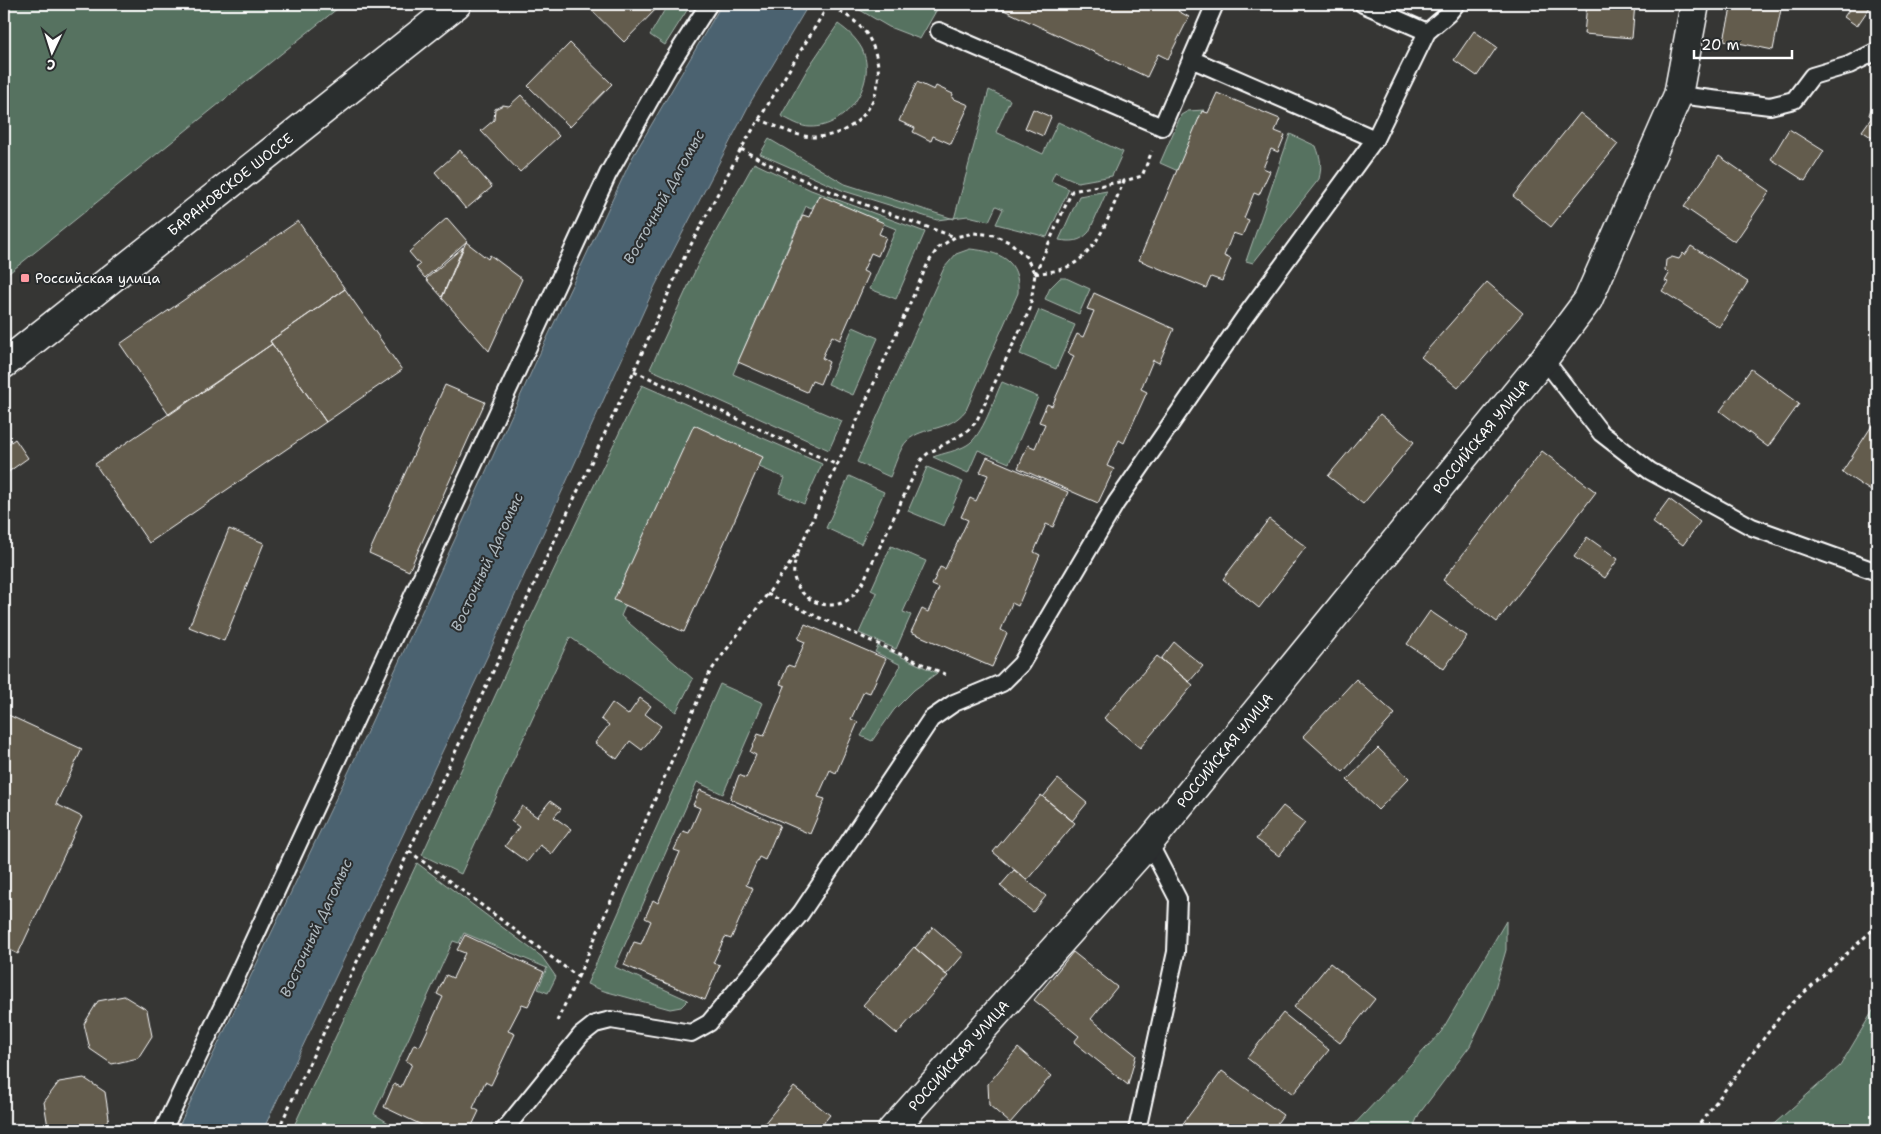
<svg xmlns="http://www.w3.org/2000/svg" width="1881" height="1134" viewBox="0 0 1881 1134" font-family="'Shantell Sans',sans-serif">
<rect width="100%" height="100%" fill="#363634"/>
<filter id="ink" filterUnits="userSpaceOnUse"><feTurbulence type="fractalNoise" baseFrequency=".02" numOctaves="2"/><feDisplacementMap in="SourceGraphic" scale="10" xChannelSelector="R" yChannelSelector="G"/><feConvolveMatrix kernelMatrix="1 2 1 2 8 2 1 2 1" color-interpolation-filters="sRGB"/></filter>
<g filter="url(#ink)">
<!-- green -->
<path fill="#567261" stroke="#aab8b0" d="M4 4H343L4 277Z
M668 4H691L665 45 650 35Z
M855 4H940L920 39 889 27 853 6Z
M838 24C848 31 856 38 862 49 878 82 847 128 810 127 800 127 790 120 781 116L808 68Z
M989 90 1010 100 996 132 1043 154 1058 122 1123 152 1112 176 1078 182 1055 172 1051 181 1069 189 1047 237 996 224 1003 209 996 206 989 221 968 216 937 220 844 191 760 154 769 139 845 184 954 219Z
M1204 110 1178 171 1160 163 1181 115 1188 111Z
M1290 134 1316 146C1321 159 1322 166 1319 179L1253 263 1246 261Z
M754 163 811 190 925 232 896 299 870 289 896 229 818 197 812 208 806 206 733 374 842 421 829 450 650 369 700 260Z
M1107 191 1089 232C1080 242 1072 242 1059 240L1079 196Z
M970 249C1000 252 1020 259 1018 293L966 410C948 433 924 425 907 441 900 447 894 468 890 477L857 462 944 268 956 254Z
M1060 278H1066L1090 289 1079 314 1045 299 1050 288Z
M1039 310 1075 325 1056 369 1020 354Z
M853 327 878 338 853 395 828 384Z
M1002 382 1038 397 1009 463 978 450 968 473 933 457C944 453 957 451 967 445 983 436 994 398 1002 382Z
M642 385 822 464 804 504 779 493 785 478 696 440 621 616 693 679 676 712 570 637 461 874 422 855 528 624Z
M927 467 963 482 944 526 908 511Z
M849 476 884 492 861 544 826 528Z
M891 546 926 561 903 612 911 615 896 649 859 633 877 593 871 590Z
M878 646 937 673 914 690 894 710 872 741 861 736 901 665 875 652Z
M720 684 763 703 723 794 697 782 615 967 688 1000 681 1007 670 1009 604 991 587 984Z
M417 863 542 957 556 977 548 993 538 989 547 968 464 933 459 943 453 941 374 1114 400 1130H292Z
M1506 921V950L1491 1002 1470 1046 1419 1114 1412 1130H1349L1441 1032Z
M1877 1004V1130H1767L1840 1066Z"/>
<!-- water -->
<path fill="#4b626f" stroke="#93a1a9" d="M722 4H809L750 103 655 286 487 657 263 1130H177L350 769 540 353 632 158Z"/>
<!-- building -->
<path fill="#645c4d" stroke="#fff" d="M585 4H657L659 6 624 42Z
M991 4H1182L1178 11 1189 17 1168 59 1158 54 1147 77Z
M1587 4H1635L1632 38 1584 34Z
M1732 4H1782L1773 50 1724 40Z
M1853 4H1872L1857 26 1844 17Z
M1474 31 1497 47 1477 76 1454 60Z
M570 43 612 84 570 127 528 86Z
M917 82 934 90 936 86 953 94 952 98 969 105 951 144 933 136 931 141 913 132 915 128 899 121Z
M1217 93 1280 119 1275 131 1285 135 1278 152 1271 149 1263 168 1270 171 1259 195 1254 193 1244 218 1249 220 1242 236 1233 233 1224 256 1231 259 1222 281 1211 277 1206 288 1139 260 1202 111 1208 113Z
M521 95 559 136 520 172 481 131 494 120 495 109 503 105 509 106Z
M1877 99V141L1862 131 1872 117 1869 115 1872 106Z
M1033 109 1051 117 1043 136 1025 128Z
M1580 113 1618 144 1551 227 1513 196Z
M1789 129 1824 151 1805 181 1771 159Z
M460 150 492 187 466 209 435 172Z
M1719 156 1770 191 1735 242 1684 207Z
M819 195 884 223 879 234 886 237 878 256 871 253 863 271 869 274 840 340 832 336 822 358 829 362 820 384 812 381 807 392 738 362 803 215 809 217Z
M447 218 467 241 425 278 416 268 420 265 409 252Z
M298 221 345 289 270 341 272 344 169 415 120 344Z
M466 242 488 259 490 255 522 279 489 351 442 298Z
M1691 246 1748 282 1719 327 1662 291 1668 282 1665 281 1669 274 1665 270 1666 260 1672 257 1679 259 1683 253 1685 255Z
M463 247 442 297 426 279Z
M1487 282 1523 313 1458 388 1421 357Z
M345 289 402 370 326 422 270 341Z
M1094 293 1174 329 1159 363 1153 360 1141 389 1147 392 1124 443 1119 440 1107 466 1114 469 1098 503 1018 468 1028 445 1035 448 1045 424 1039 422 1047 404 1052 406 1074 356 1068 353 1077 334 1083 337 1094 311 1087 309Z
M272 344 326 422 149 543 95 464Z
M1751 369 1799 404 1768 447 1720 411Z
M445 385 485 402 409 571 369 553Z
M1380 414 1414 442 1363 504 1328 476Z
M1877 418V495L1842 472Z
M694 425 763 457 684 632 614 600Z
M15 439 28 458 4 475V447Z
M1542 451 1596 492 1497 622 1443 580Z
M987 457 1068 492 1053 527 1046 524 1034 552 1040 555 1018 606 1012 603 1001 630 1007 633 992 667 911 632 922 609 928 612 939 588 932 585 940 567 945 569 968 520 961 517 970 498 976 501 988 475 980 472Z
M1669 499 1700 522 1683 545 1652 522Z
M1269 519 1306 547 1259 608 1223 579Z
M229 529 264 543 224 641 189 627Z
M1587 537 1618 559 1605 578 1574 557Z
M1430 611 1467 636 1444 669 1407 644Z
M805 624 886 659 870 693 864 691 851 719 858 722 836 773 830 770 818 797 825 799 810 834 730 799 739 775 746 778 756 755 750 752 758 734 764 736 785 686 780 684 788 665 794 667 805 642 798 639Z
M1174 642 1203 666 1189 682 1161 659Z
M1157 656 1193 685 1140 748 1104 718Z
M1356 679 1395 714 1343 772 1303 736Z
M640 698 651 706 645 714 661 726 642 750 630 741 617 759 595 743 609 725 601 719 612 703 628 715Z
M4 713 82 749 56 804 82 817 18 954 4 947Z
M1378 748 1409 778 1378 810 1347 780Z
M1058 779 1087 803 1072 821 1043 797Z
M700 790 780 825 765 860 759 857 746 885 753 888 731 939 725 937 713 963 720 965 705 1000 624 965 634 942 641 944 651 921 645 918 653 900 658 903 680 852 674 850 683 831 689 833 700 808 693 805Z
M1041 795 1075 823 1027 880 993 852Z
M550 801 561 809 554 817 571 829 552 854 540 845 527 862 505 846 519 827 511 821 522 806 537 817Z
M1283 806 1305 823 1279 856 1256 839Z
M1014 870 1046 896 1033 912 1000 886Z
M933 927 964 954 946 975 915 948Z
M465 935 544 972 528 1006 522 1004 508 1031 515 1034 491 1085 485 1082 473 1108 479 1111 470 1130H432L384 1107 394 1084 401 1087 412 1064 406 1061 414 1044 420 1046 443 997 437 994 446 975 453 978 465 953 457 950Z
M914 947 948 976 897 1034 863 1005Z
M1073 952 1117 987 1091 1019 1136 1055 1128 1085 1074 1042 1079 1036 1034 1000Z
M1330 963 1375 999 1340 1043 1294 1007Z
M124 996 147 1010 152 1036 138 1058 112 1064 90 1049 84 1024 98 1001Z
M1283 1013 1329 1050 1293 1094 1247 1058Z
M1018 1048 1051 1076 1010 1123 989 1105 988 1084Z
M1222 1071 1283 1115 1272 1130H1178Z
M84 1078 105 1092 109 1118 100 1130H53L48 1127 44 1102 59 1082Z
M794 1087 830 1115 818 1130H759Z"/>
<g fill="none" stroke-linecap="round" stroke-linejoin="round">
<!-- lane casing -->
<g stroke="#fff" stroke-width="20">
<path id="lane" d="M1363 4 1427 32
M939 31 1162 127 1215 4
M1191 59 1375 139
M1678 95 1770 106 1794 100 1812 76 1849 65 1877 51
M1544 359 1601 433 1650 471 1752 527 1877 572
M163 1130 236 978 608 174 668 68 709 4
M504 1130 581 1035 595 1024 611 1020 691 1033 709 1023 801 913 931 719 954 703 1002 683 1021 664 1116 503 1244 318 1375 139 1427 32 1448 14 1456 4
M1137 1130 1176 952 1178 899 1149 843"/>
</g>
<!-- street casing -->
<g stroke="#fff" stroke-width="31">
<g id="street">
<path id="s1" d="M892 1130 1149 843 1544 359 1588 300 1678 95 1695 4"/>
</g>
</g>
<!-- secondary casing -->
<g stroke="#fff" stroke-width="31">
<g id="secondary">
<path id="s2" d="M4 364 457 4"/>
</g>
</g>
<!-- path -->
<path stroke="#fff" stroke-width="3" stroke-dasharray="4 4" stroke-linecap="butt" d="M759 119C776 126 796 137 814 137 867 136 894 84 869 38 861 23 843 13 829 4
M741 149C808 187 883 211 955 237
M1035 274C1044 272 1053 272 1062 269 1099 257 1109 213 1124 181L1142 176 1152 151
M1035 274 1072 191 1124 181
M634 371 837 465
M767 594 949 676
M409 851 578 977 557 1021
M578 977 710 672 797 554 928 263 938 248 955 237 974 233 994 235 1011 243 1026 257 1035 274 1030 309 976 422 966 432 927 454 921 460 862 584C857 590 853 597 846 601 826 612 799 599 794 577 793 569 795 561 797 554
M278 1130 634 371 684 258 741 149 829 4
M1695 1130 1785 1010 1877 926"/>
<!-- lane -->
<use href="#lane" stroke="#2a2d2e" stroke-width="16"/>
<!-- street -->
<use href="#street" stroke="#2a2d2e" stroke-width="28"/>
<!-- secondary -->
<use href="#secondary" stroke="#2a2d2e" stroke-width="28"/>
</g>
</g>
<!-- markers -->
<rect fill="#ff9aa2" stroke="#2a2d2e" stroke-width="2" x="20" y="273" width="10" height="10" rx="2.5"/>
<g text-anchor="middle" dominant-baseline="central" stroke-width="4" stroke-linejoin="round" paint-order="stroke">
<!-- street labels -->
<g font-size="14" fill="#fff" stroke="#2a2d2e">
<text stroke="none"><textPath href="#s2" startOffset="289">БАРАНОВСКОЕ ШОССЕ</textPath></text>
<text stroke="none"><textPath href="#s1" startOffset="910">РОССИЙСКАЯ УЛИЦА</textPath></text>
<text stroke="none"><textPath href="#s1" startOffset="505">РОССИЙСКАЯ УЛИЦА</textPath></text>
<text stroke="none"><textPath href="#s1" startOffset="100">РОССИЙСКАЯ УЛИЦА</textPath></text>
</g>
<!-- poi labels -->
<g font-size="14" fill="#fff" stroke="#2a2d2e" text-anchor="start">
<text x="35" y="278">Российская улица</text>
</g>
<!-- water labels -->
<g font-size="15" font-style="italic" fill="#aeb8be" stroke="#2a2d2e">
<text transform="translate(664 197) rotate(-61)">Восточный Дагомыс</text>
<text transform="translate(487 562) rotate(-65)">Восточный Дагомыс</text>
<text transform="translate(316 928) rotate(-65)">Восточный Дагомыс</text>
</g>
</g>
<!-- margin -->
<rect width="1881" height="1134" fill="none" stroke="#2a2d2e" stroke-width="20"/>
<rect x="10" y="10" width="1861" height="1114" fill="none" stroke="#fff" stroke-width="2" filter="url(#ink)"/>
<!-- north arrow -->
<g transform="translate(52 52) rotate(184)" stroke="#2a2d2e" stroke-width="4" paint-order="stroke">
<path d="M0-4L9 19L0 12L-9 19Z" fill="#ffffff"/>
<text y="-8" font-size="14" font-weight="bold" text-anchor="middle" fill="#ffffff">С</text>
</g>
<!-- scale -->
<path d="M1694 50v8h98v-8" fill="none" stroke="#ffffff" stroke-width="2.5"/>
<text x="1701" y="50" font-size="15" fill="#ffffff" stroke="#2a2d2e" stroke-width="4" paint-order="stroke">20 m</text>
</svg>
